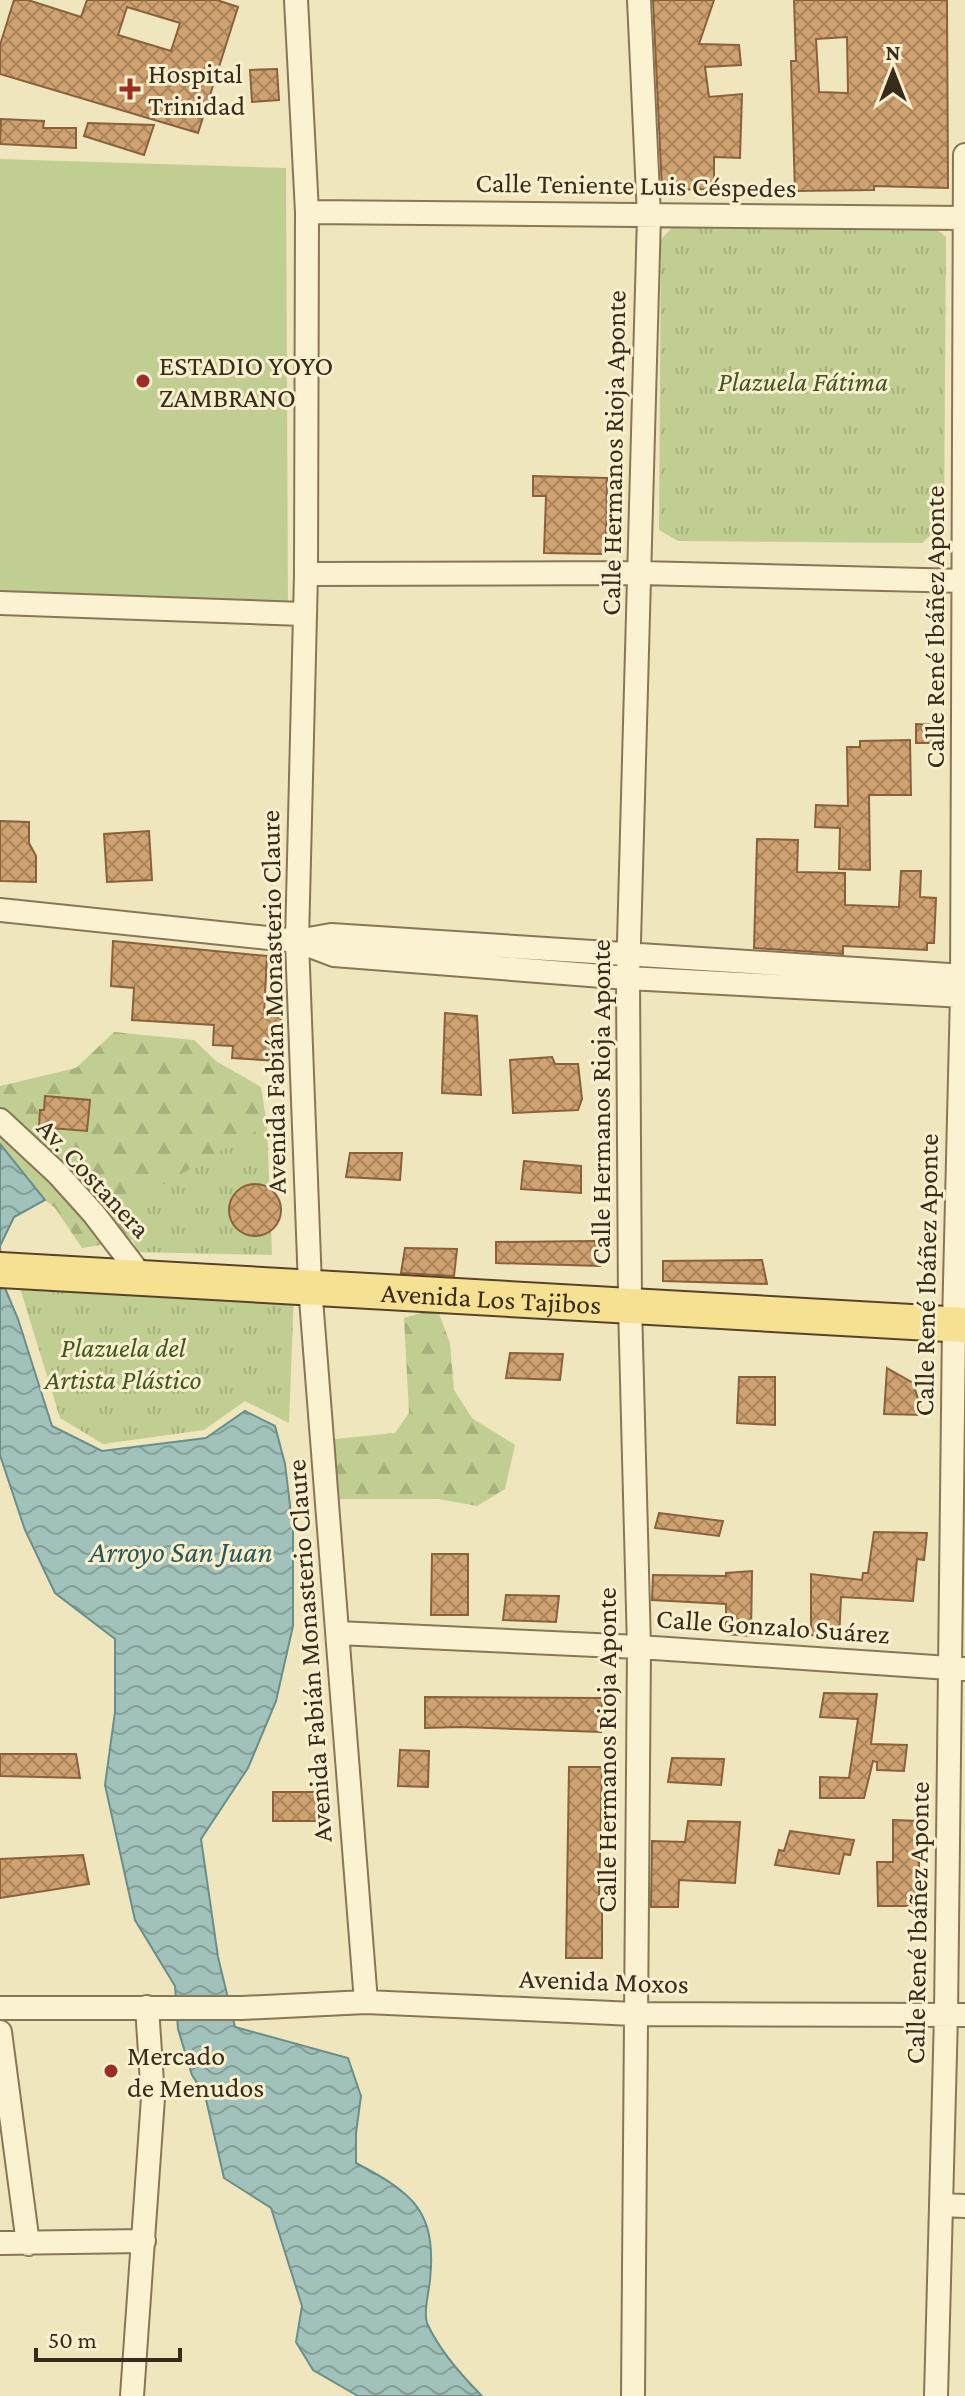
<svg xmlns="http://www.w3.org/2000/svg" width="965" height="2396" viewBox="0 0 965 2396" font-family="'Crimson Pro',serif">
<defs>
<pattern id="forest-firs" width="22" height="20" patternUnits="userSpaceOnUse" patternTransform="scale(2)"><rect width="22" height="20" fill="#c1ce91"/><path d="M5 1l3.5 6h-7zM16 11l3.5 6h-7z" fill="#a6b17c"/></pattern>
<pattern id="park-tufts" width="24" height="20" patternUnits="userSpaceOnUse" patternTransform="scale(2)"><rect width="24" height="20" fill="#c1ce91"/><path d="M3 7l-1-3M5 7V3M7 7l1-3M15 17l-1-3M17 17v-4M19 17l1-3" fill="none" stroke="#a6b17c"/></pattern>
<pattern id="water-waves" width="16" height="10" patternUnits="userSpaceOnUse" patternTransform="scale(2)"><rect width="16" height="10" fill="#a1c1bb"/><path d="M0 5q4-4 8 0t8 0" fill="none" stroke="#849d97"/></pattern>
<pattern id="building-cross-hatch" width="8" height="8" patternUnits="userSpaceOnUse" patternTransform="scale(2)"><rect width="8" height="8" fill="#d0a271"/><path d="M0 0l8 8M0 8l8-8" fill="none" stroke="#aa845c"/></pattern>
</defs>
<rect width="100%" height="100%" fill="#f0e6bd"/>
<!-- green -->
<path fill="#c1ce91" d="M0 159 286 168 288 606 0 593Z"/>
<!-- forest -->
<path fill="url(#forest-firs)" d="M114 1032 194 1040 216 1061 261 1087 267 1125 217 1218 179 1232 82 1248 55 1208 45 1200 0 1145V1086L76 1068Z
M437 1308 450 1343 454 1390 472 1418 515 1445 505 1489 477 1506 438 1499H329L325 1440 395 1433 409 1413 404 1318Z"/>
<!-- park -->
<path fill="url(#park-tufts)" d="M674 226H932L946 237 944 523 922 543 678 541 659 530 661 239Z
M267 1125 272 1255 138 1252 120 1209Z
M19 1285 294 1293 289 1423 245 1401 204 1430 103 1444 60 1418Z"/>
<!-- water -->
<path fill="url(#water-waves)" stroke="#688f89" stroke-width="2" d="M0 1144 45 1200 14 1217 0 1246 2 1281 18 1319 52 1426 102 1451 206 1438 245 1411 275 1426 285 1464 293 1530V1626L276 1701 248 1768 201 1839 218 1957 235 2027 348 2058 361 2096 356 2133V2163C413 2193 437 2211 430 2280 429 2292 423 2312 427 2323 439 2350 461 2375 482 2396H358L313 2370 296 2342 302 2306 271 2208 224 2178 205 2095 192 2075 178 2029 175 1986 135 1920 105 1785 115 1712V1639L55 1593 25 1530 0 1455Z"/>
<!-- building -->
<path fill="url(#building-cross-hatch)" stroke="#89613a" stroke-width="2" fill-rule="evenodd" d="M14 0H28L81 17 87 0H217L238 7 198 133 0 74V45ZM127 7 180 23 171 51 118 35Z
M653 0H714L699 44 739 45 741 65 705 67 709 97 742 94 740 158 714 157V189L662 190Z
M794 0H947L948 188 874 186V190L795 191 791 61H796ZM847 37 848 93 819 92 816 39Z
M277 69 279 100 252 102 250 70Z
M1 119 44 121 43 128H76V148L0 144Z
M88 123 154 125 144 155 84 136Z
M533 476 607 478 606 554 544 553 546 496H533Z
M916 724 936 725 935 743H916Z
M910 740 911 795H869L870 870 839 869 840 828 815 827 816 805 848 806 847 747H860V741Z
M0 821 29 822V843L36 856V882L0 881Z
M149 831 152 880 107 882 104 834Z
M757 839 798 840 797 872 845 873V905L899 907 901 871H921L920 897 936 898 934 943H927V950L843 946V954L754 948Z
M113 941 267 956 264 1014 281 1015 278 1061 232 1058 233 1046 213 1045 214 1025 132 1020 134 988 111 986Z
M445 1013 477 1016 481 1095 442 1093Z
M552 1057 555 1064H578L582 1099 578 1110 513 1113 510 1060Z
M45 1096 90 1100 87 1131 39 1127 40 1110H44Z
M350 1153H402L400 1180 346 1177Z
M524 1161 581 1166V1193L521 1189Z
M229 1210a26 26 0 1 1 52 0a26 26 0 1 1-52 0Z
M595 1241 600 1266 496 1263V1242Z
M405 1248 457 1249 454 1276 401 1273Z
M762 1260 767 1284 663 1281V1261Z
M510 1353 563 1354 560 1380 506 1378Z
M887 1368 913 1383 923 1415 884 1414Z
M739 1377H775V1425L737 1423Z
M659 1513 723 1521 719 1536 655 1528Z
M874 1532 927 1533 924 1560 917 1559 913 1601 841 1597 839 1640 811 1635V1574L862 1580 863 1573H868Z
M432 1554H468V1615H431Z
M752 1571 751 1636 726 1634V1604L652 1600 653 1575 726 1576V1573Z
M506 1595 559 1596 556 1622 503 1620Z
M824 1693 877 1694 871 1744 907 1745 904 1771 877 1770V1762L873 1761 864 1798H820V1777L849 1778 858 1719 820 1717Z
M425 1697 602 1698 601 1732 461 1727 425 1728Z
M400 1750 429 1751 428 1787 398 1786Z
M0 1754H76L80 1778 0 1776Z
M672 1758 724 1759 721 1785 668 1782Z
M569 1767H602L599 1898H602V1958H566Z
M273 1792H316V1821H273Z
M893 1820 919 1821V1906H878L877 1862H893Z
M688 1821 740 1822 735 1883 679 1880 678 1907H651L652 1841 685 1842Z
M790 1831 854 1840 850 1855 844 1854 839 1874 775 1865 779 1850 784 1851Z
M83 1855 89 1884 0 1898V1859Z"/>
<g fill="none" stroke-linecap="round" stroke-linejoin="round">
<!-- minor casing -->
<g stroke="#897656" stroke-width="26">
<path id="minor" d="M296 0 307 212 306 574 297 941 310 1286 366 2002
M307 212 965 218
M306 574 640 573 965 581
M0 603 303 614
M0 910 297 941
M965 976 331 935 297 941 334 955 628 978 965 996
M0 1120 58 1174 94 1214 142 1277
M338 1633 639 1647 964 1669
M0 2008H242L366 2002 634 2014 965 2015
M0 2032 28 2244
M942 2205 965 2206
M0 2243 144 2241
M132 2396 153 2098 147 2007
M633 2396 639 1647 630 1305 628 978 649 216 639 0
M936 2396 946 2015 954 1324 962 995 965 155"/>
</g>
<!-- primary casing -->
<g stroke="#56432a" stroke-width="38">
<g id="primary">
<path id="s1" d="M0 1270 965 1325"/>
</g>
</g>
<!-- minor -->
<use href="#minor" stroke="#faf2d1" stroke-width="22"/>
<!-- primary -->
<use href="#primary" stroke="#f6e092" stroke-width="34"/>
</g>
<!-- markers -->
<g fill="#9b2d23" stroke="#f7efcd" stroke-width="3">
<path d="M126 77h8v8h8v8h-8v8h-8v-8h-8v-8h8z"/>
<circle cx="143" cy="381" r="8"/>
<circle cx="111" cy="2071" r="8"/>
</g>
<g text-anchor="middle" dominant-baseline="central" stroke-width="6" stroke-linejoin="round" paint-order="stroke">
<!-- poi labels -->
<g font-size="28" fill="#372b1b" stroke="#f7efcd" text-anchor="start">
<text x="148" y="73">Hospital<tspan x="148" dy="32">Trinidad</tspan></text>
<text x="159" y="365">ESTADIO YOYO<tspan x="159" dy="32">ZAMBRANO</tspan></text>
<text x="127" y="2055">Mercado<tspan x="127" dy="32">de Menudos</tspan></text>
</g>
<!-- street labels -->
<g font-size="28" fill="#372b1b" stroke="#f7efcd">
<text transform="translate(636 185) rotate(1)">Calle Teniente Luis Céspedes</text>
<text transform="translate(613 453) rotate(-89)">Calle Hermanos Rioja Aponte</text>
<text transform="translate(934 627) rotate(-90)">Calle René Ibáñez Aponte</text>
<text transform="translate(273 1002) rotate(-91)">Avenida Fabián Monasterio Claure</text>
<text transform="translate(600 1102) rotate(-90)">Calle Hermanos Rioja Aponte</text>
<text transform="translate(94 1178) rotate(47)">Av. Costanera</text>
<text transform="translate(926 1275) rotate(-89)">Calle René Ibáñez Aponte</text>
<text stroke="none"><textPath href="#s1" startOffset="492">Avenida Los Tajibos</textPath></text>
<text transform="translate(773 1626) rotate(4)">Calle Gonzalo Suárez</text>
<text transform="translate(309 1651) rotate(-94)">Avenida Fabián Monasterio Claure</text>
<text transform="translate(606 1750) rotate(-90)">Calle Hermanos Rioja Aponte</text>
<text transform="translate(917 1923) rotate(-89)">Calle René Ibáñez Aponte</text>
<text transform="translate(604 1981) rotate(2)">Avenida Moxos</text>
</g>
<!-- park labels -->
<g font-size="28" font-style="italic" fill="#435521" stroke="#f7efcd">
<text x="803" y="381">Plazuela Fátima</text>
<text x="123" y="1347">Plazuela del<tspan x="123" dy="32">Artista Plástico</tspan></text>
</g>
<!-- water labels -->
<g font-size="30" font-style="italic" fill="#295658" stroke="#f7efcd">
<text x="181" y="1551">Arroyo San Juan</text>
</g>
</g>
<!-- north arrow -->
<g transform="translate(893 72)" stroke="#f7efcd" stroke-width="6" paint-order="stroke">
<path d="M0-6L14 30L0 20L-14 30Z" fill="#372b1b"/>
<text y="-12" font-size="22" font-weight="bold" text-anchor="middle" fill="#372b1b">N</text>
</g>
<!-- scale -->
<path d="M36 2348v12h144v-12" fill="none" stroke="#372b1b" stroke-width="4"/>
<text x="48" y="2348" font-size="24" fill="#372b1b" stroke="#f7efcd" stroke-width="6" paint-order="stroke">50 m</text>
</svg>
